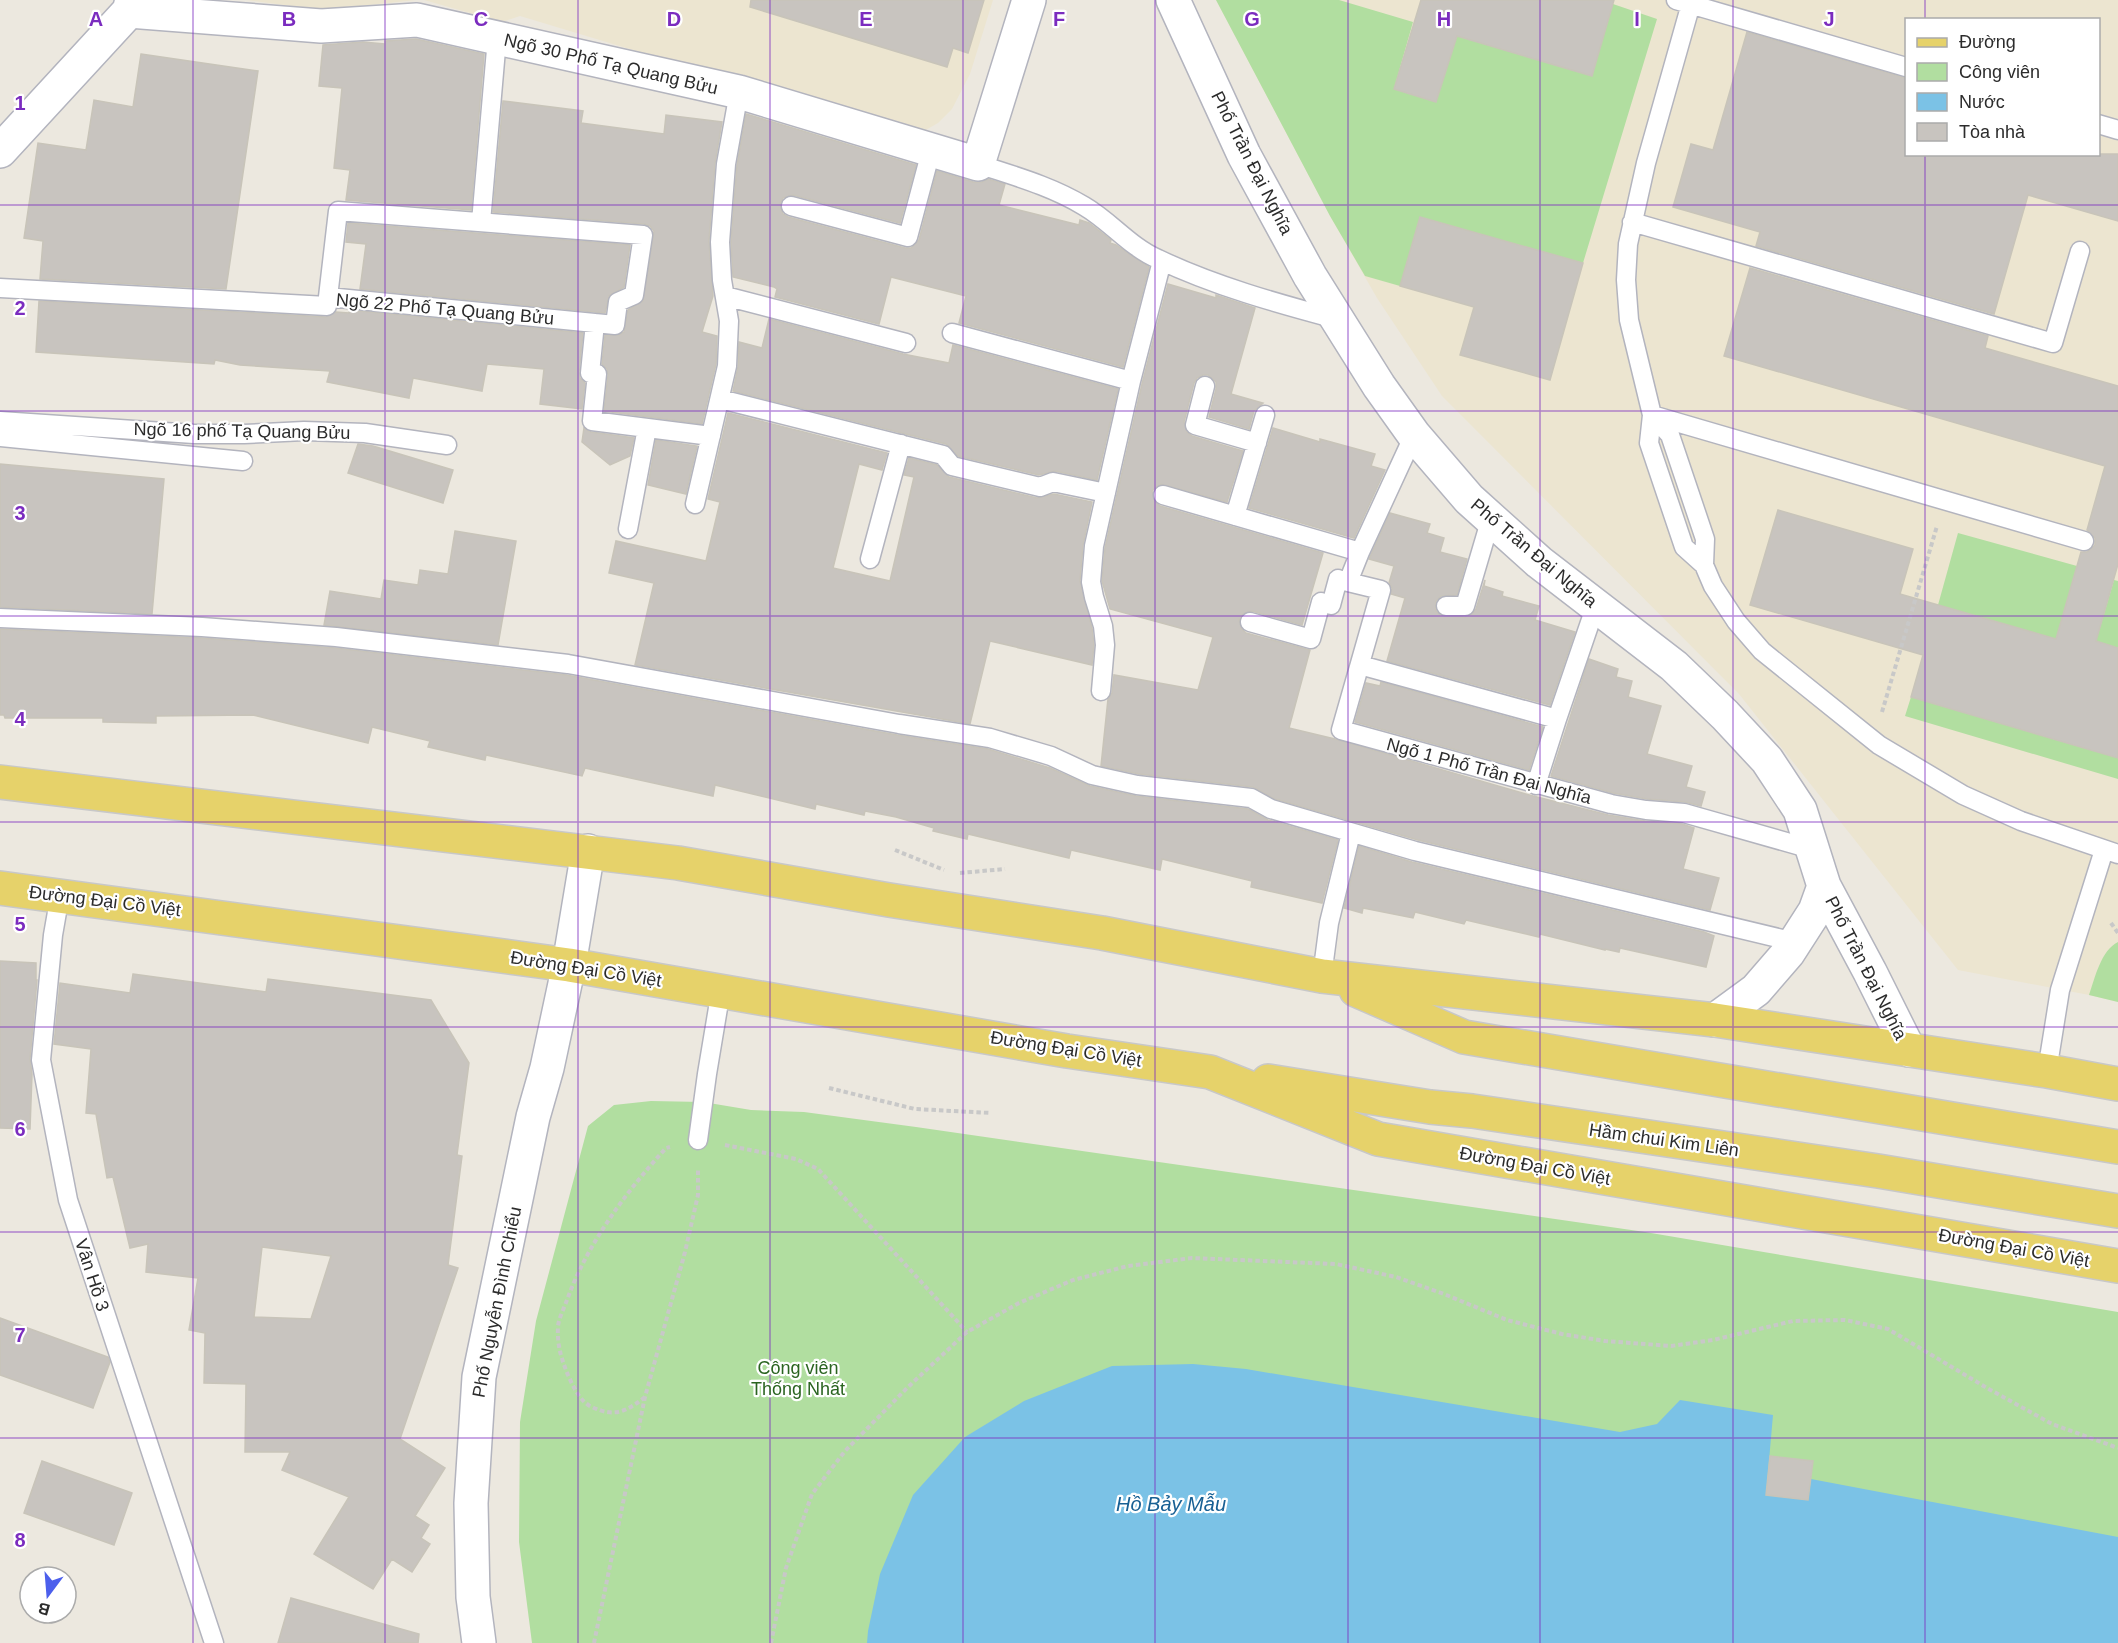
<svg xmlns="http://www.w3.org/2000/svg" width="2118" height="1643" viewBox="0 0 2118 1643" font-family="Arial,sans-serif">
<rect width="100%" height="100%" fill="#ece8df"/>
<!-- education -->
<path fill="#ece5d0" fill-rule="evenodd" d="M246 0H416L322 10Z
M424 0H993L970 74 952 109 938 123 924 131 908 133 520 16 502 22Z
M1216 0H2118V1002L2089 995 1958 970 1739 694 1442 396 1377 298 1330 216ZM1906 20H2098V154H1906Z"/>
<!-- green -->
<path fill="#b1dea0" d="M1216 0H1339L1413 22 1394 89 1436 102 1456 35 1592 75 1613 4 1657 19 1583 263 1420 217 1400 286 1365 276 1330 216Z
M1958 533 2077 566 2056 639 1938 605Z
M2114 580 2118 581V648L2096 641Z
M1911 697 2118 758V779L1905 716Z
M2118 942V1002L2089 995C2095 978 2101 950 2118 942Z
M651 1101 703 1102 751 1110 804 1112 916 1127 1645 1232 2118 1312V1643H532L519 1542 520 1422 536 1321 588 1126 614 1105Z"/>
<!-- water -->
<path fill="#7bc2e6" d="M1193 1364 1246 1369 1620 1432 1657 1424 1680 1400 1773 1415 1766 1495 1808 1500 1811 1479 2118 1537V1643H867L868 1631 880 1574 913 1495 965 1437 1024 1401 1112 1366Z"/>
<!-- building -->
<path fill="#c8c4bf" stroke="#c8c4b9" stroke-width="1.5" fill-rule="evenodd" d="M751 0H984L968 53 953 48 947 67 750 7Z
M1421 0H1614L1592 76 1457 36 1436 102 1394 89Z
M1747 32 1906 78V154H2118V221L2028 195 1994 314 1756 246 1760 232 1673 207 1691 144 1713 150Z
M416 39 484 54 471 210 346 200 350 170 334 168 342 88 319 86 323 45 363 42 385 44V41Z
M141 54 258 71 226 289 40 279 43 241 24 238 38 143 86 150 94 100 133 107Z
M503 101 583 111 581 123 664 134 666 115 722 122 715 163 709 241 713 296 702 332 717 336 716 364 702 424 604 411 608 375 607 369 602 364 605 335H619L624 332 628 310 643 301 654 231 650 226 644 224 493 212Z
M746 114 916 165 900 223 793 195 783 198 780 204 783 214 788 217 905 248H911L919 240 937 171 973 182H982L988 179 1005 184 999 205 1079 225 1080 220 1089 223 1111 240 1110 243 1116 245 1149 267 1123 367 959 323 966 296 891 277 879 324 775 297 777 289 774 287 733 277 731 242 737 165Z
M1420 217 1583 263 1550 380 1460 355 1474 307 1400 286Z
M348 223 630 245 624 287 609 296 605 313 360 289 366 244 346 242Z
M1750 268 1988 336 1985 348 2118 386V564L2096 641 2118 648V758L1911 697 1923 655 1750 605 1778 510 1913 549 1900 594 2056 639 2081 552H2087L2095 545V538L2087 530 2105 466 1724 356Z
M1168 284 1216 298V295L1255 308 1231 394 1263 403 1254 411 1249 429 1209 417 1216 389V382L1208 375H1203L1197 378 1194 383 1184 422 1187 432 1192 436 1243 451 1227 502 1161 484 1156 487 1152 491 1155 502 1160 506 1323 553 1302 625 1252 611 1243 614 1239 620 1242 629 1246 633 1310 650 1289 728 1335 739 1533 796 1608 815 1645 821 1682 824 1694 828 1683 869 1719 878 1710 910 1418 840 1275 799 1253 787 1139 774 1101 766 1108 699 1112 693 1114 675 1198 690 1213 637 1110 609 1102 581 1105 548 1142 384Z
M39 301 326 317 336 312 349 313 350 310 583 333 579 372 580 378 585 383 582 409 540 404 544 369 487 364 482 391 413 378 409 398 327 382 330 371 240 365 215 360 214 364 36 352Z
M769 319 903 354 949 363 953 345 1118 389 1097 480 1055 471 1039 475 958 456 946 444 733 391 738 367 739 342 762 348Z
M728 413 887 453 882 470 859 464 833 568 890 581 914 477 904 475 909 458 937 465 949 477 1037 498 1054 494 1092 502 1083 545 1080 581 1092 628 1094 645 1092 665 990 641 970 724 635 665 654 583 609 573 616 541 706 561 720 502 708 499Z
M584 428 591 432 634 438 630 456 610 465 582 442Z
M1273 428 1320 442V439L1375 454 1371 466 1385 470 1354 538 1249 508Z
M656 440 697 446 686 494 648 485Z
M358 444 373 446 453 470 443 503 348 473Z
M0 464 164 479 152 614 0 607Z
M1390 513 1430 524 1427 533 1444 538 1440 552 1467 559 1457 595 1441 596 1436 601V611L1440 615 1465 617 1472 614 1476 609 1485 580 1484 586 1503 592 1502 596 1539 606 1535 620 1575 632 1550 705 1387 661 1405 598 1391 594 1392 588 1389 583 1394 566 1369 559Z
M455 531 516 541 498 645 324 625 330 591 381 599 384 580 418 585 420 570 448 574Z
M0 629 201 638 335 648 566 675 897 735 988 749 1050 768 1090 786 1136 796 1248 809 1268 820 1338 840 1322 903 1251 887 1252 881 1162 859 1160 870 1071 850 1069 858 968 834 967 839 933 831 934 828 896 817 865 811 864 815 816 804 815 809 715 785 713 796 585 768 582 776 486 755 485 760 428 747 430 741 372 727 368 743 253 715 156 716V723L103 722V718H5L4 715H0Z
M1589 659 1618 669 1616 677 1632 681 1628 697 1661 706 1647 754 1692 766 1686 787 1705 792 1701 806 1685 802 1647 799 1613 793 1551 776Z
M1381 682 1543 727 1529 770 1355 722 1366 683 1380 686Z
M1359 846 1412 862 1704 932 1714 936 1706 967 1620 948 1619 952 1605 949V950L1540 934 1539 937 1466 920 1464 924 1415 912 1413 918 1363 908 1362 913 1344 908Z
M0 961 36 963V980H37L30 1059 32 1074 30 1129 0 1128Z
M133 974 266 992 268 979 431 1000 469 1063 457 1155 462 1156 448 1265 458 1268 400 1439 445 1468 415 1516 429 1525 421 1538 430 1544 412 1572 392 1559 373 1589 314 1554 349 1497 282 1470 290 1452H245L246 1384 204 1383 205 1333 189 1330 198 1278 146 1272 148 1244 130 1248 113 1177 107 1178 96 1114 86 1113 91 1049 54 1044 60 983 130 993ZM262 1247 331 1256 311 1319 254 1317Z
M0 1318 108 1357 110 1362 93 1408 0 1375Z
M1770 1456 1813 1461 1808 1500 1766 1495Z
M42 1461 132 1493 114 1545 24 1513Z
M291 1598 419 1634 418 1643H278Z"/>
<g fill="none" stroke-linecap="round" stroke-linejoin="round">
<!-- service casing -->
<g stroke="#b3b4be" stroke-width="21">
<path id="service" d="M1676 0 1906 67
M1692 0 1646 163 1628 244 1626 280 1629 320 1652 415 1649 443 1684 547 1704 565 1713 586 1736 621 1762 651 1879 745 1963 795 2021 821 2118 854
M2098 124 2118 130
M978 164C1014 176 1051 186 1084 206 1110 221 1130 247 1158 259 1215 286 1276 303 1336 319
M791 206 908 237 931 151
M481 222 497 38
M1632 222 2053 343 2080 251
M0 288 327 306 328 297 615 325 618 302 634 295 643 235 338 211 328 297
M725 296 906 343
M595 323 590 373 597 374 592 421 711 436
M952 333 1131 381
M1205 386 1195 425 1257 443
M720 399 943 455 952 466 1040 487 1053 482 1106 493
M1652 415 2084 541
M1652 415 1670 435 1705 539 1704 565
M0 421 194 434H244L304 431 365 433 447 445
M0 437 243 461
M1163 495 1360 552 1414 435
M695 504 727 366 729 321 722 280 720 242 726 164 739 92
M1235 516 1265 415
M628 529 647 428
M870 559 901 444
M1348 582 1381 590 1341 730 1611 804 1646 810 1684 813 1811 849
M1446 606H1465L1491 518
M0 618 202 627 336 637 568 664 899 724 990 738 1051 756 1092 775 1137 785 1251 798 1271 809 1415 851 1795 942
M1250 622 1311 639 1321 602 1331 605 1338 579 1348 582 1360 552
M1360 665 1557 719 1596 605
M1101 691 1105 645 1103 626 1094 597 1091 582 1094 546 1131 381 1162 261
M1536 785 1557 719
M60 895 53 935 41 1060 68 1200 214 1643
M1322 976 1329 923 1351 833
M2047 1071 2060 990 2104 850
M698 1140 707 1074 721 990"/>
</g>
<!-- minor casing -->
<g stroke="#b3b4be" stroke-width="36">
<path id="minor" d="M129 11 321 26 417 20 739 92 978 164 1029 0"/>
</g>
<!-- tertiary casing -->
<g stroke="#b3b4be" stroke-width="36">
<path id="tertiary" d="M1173 0 1244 155 1310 276 1379 386 1414 435 1469 499 1539 562 1674 666 1725 715 1767 760 1800 810 1824 886 1870 972 1909 1050
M0 151 129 11 132 0
M1715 1020 1756 990 1788 953 1815 911 1824 886
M479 1643 473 1597 471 1503 479 1377 533 1117 547 1068 569 965 588 851"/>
</g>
<!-- primary casing -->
<g stroke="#c8c8c8" stroke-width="36">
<path id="primary" d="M0 782 678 863 889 900 1102 933 1322 976 1715 1020 2047 1071 2118 1084
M0 888 569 965 1067 1051 1210 1072 1378 1139 2118 1266
M1356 990 1464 1037 2118 1147
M1268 1081 1430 1107 1472 1111 1878 1171 2118 1211"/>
</g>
<!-- path -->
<path stroke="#c8c8c8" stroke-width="4" stroke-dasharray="4.5 3" stroke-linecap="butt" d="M1882 712 1937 526
M895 850 944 870
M960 873 1005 869
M2111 923 2118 933
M829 1088 915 1109 991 1113
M725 1145 796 1159 818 1169 967 1332
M645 1397C627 1411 615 1418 592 1407 580 1402 573 1386 568 1375 561 1358 557 1345 558 1326 559 1318 564 1308 567 1300 587 1244 626 1192 666 1148L670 1147
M594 1643 645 1397 685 1252 698 1195V1168
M771 1643 786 1568 812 1494 845 1451 908 1387 967 1332 1019 1303 1073 1280 1128 1266 1192 1258 1336 1264 1396 1277 1444 1294 1507 1320 1562 1334 1605 1341 1671 1346 1713 1340 1793 1321 1845 1320 1888 1329 1987 1388 2052 1424 2118 1448"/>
<!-- service -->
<use href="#service" stroke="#fff" stroke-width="18"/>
<!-- minor -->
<use href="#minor" stroke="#fff" stroke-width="33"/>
<!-- tertiary -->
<use href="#tertiary" stroke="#fff" stroke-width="33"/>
<!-- primary -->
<use href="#primary" stroke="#e6d26a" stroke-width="33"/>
</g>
<!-- grid -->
<path fill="none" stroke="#7b2cbf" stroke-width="1.5" stroke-opacity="0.55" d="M193 0V1643M385 0V1643M578 0V1643M770 0V1643M963 0V1643M1155 0V1643M1348 0V1643M1540 0V1643M1733 0V1643M1925 0V20M1925 154V1643M0 205H2118M0 411H2118M0 616H2118M0 822H2118M0 1027H2118M0 1232H2118M0 1438H2118"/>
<g text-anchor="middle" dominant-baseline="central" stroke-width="4.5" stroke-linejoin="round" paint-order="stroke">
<!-- street labels -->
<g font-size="18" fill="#2c2c2c" stroke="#fff">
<text transform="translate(611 64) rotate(13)">Ngõ 30 Phố Tạ Quang Bửu</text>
<text transform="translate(1252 163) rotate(63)">Phố Trần Đại Nghĩa</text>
<text transform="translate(445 309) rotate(5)">Ngõ 22 Phố Tạ Quang Bửu</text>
<text transform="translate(242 431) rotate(1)">Ngõ 16 phố Tạ Quang Bửu</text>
<text transform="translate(1534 553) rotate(40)">Phố Trần Đại Nghĩa</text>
<text transform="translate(1489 771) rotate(15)">Ngõ 1 Phố Trần Đại Nghĩa</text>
<text transform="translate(105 901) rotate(7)">Đường Đại Cồ Việt</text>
<text transform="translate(1866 968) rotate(63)">Phố Trần Đại Nghĩa</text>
<text transform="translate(586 969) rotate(9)">Đường Đại Cồ Việt</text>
<text transform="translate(1066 1049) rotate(9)">Đường Đại Cồ Việt</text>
<text transform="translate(1664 1140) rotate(8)">Hầm chui Kim Liên</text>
<text transform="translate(1535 1166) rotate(10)">Đường Đại Cồ Việt</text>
<text transform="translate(2014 1248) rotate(10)">Đường Đại Cồ Việt</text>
<text transform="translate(92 1275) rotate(72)">Vân Hồ 3</text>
<text transform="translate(497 1302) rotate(-79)">Phố Nguyễn Đình Chiểu</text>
</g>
<!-- park labels -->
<g font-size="18" fill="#2a6420" stroke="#fff">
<text x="798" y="1368">Công viên<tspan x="798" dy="21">Thống Nhất</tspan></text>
</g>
<!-- water labels -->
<g font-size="20" font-style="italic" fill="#186094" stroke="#fff">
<text x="1171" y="1504">Hồ Bảy Mẫu</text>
</g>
</g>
<g font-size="20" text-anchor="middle" font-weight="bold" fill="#7b2cbf" stroke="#fff" stroke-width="4.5" stroke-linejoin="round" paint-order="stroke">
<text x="96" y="26">A</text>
<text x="289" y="26">B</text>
<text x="481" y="26">C</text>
<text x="674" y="26">D</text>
<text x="866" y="26">E</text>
<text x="1059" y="26">F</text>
<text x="1252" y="26">G</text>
<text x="1444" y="26">H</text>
<text x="1637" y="26">I</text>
<text x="1829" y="26">J</text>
<text x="20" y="110">1</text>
<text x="20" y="315">2</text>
<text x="20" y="520">3</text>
<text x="20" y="726">4</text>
<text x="20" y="931">5</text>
<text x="20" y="1136">6</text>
<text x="20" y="1342">7</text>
<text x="20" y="1547">8</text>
</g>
<!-- legend -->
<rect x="1905" y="18" width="195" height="138" fill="#ffffff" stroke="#ababab" stroke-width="1.5"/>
<rect x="1917" y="38" width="30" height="9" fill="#e6d26a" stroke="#ababab" stroke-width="1.5"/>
<text x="1959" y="48" font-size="18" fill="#2c2c2c">Đường</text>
<rect x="1917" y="63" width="30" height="18" fill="#b1dea0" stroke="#ababab" stroke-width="1.5"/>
<text x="1959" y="78" font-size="18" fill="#2c2c2c">Công viên</text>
<rect x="1917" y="93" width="30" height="18" fill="#7bc2e6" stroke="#ababab" stroke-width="1.5"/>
<text x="1959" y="108" font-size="18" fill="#2c2c2c">Nước</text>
<rect x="1917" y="123" width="30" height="18" fill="#c8c4bf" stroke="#ababab" stroke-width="1.5"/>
<text x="1959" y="138" font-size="18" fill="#2c2c2c">Tòa nhà</text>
<!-- north arrow -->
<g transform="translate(48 1595) rotate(196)"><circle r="28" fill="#ffffff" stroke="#ababab" stroke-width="1.5"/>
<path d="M0-4.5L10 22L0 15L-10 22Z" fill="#4c5fec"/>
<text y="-9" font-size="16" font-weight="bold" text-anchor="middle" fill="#2c2c2c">B</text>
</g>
</svg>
